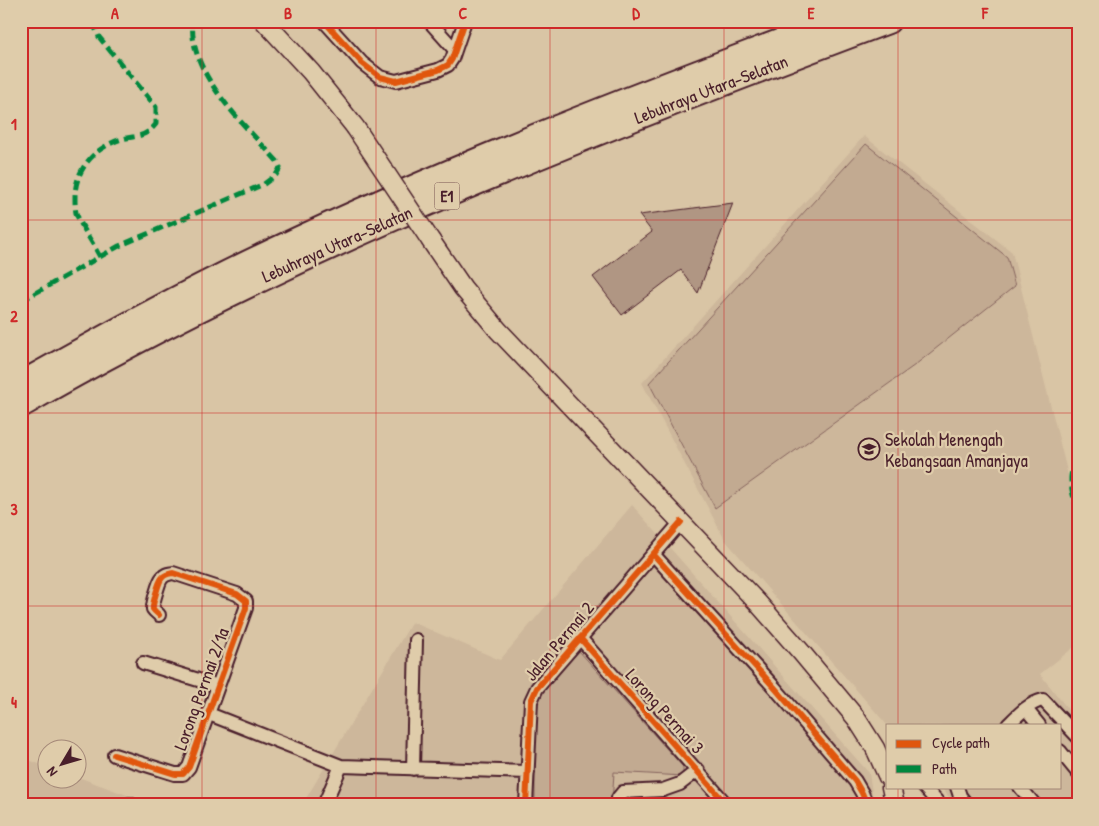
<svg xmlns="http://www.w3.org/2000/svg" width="1099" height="826" viewBox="0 0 1099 826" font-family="'Patrick Hand',sans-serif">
<rect width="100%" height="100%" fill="#d9c5a5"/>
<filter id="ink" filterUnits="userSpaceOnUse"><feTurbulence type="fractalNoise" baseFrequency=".02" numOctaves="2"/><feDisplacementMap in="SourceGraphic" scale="10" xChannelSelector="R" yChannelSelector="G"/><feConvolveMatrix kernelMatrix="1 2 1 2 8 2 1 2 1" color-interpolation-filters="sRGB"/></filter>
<g filter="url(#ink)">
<!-- built -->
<path fill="#cdb79b" d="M864 136 1012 252 1078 515V644L1040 674 1078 722V805H955L941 787H1060V725L888 726 725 540 642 383Z
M632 505 869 773 874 805H302L412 622 500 660Z
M21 757 47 767 48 778 78 777 154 805H21Z"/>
<!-- green -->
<path fill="#c2aa91" stroke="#86645e" d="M866 144 1007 257 1015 286 915 365 715 508 649 383Z
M579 651 683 767V776L614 772 612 805H535V699Z"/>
<!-- building -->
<path fill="#b09683" stroke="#4a1f2b" d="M733 203 698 293 681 270 622 315 593 277 652 232 639 215Z"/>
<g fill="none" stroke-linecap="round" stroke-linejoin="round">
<!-- minor casing -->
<g stroke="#4a1f2b" stroke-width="16">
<path id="minor" d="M324 21 362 63 380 77 396 81 438 70 448 65 452 59 465 21
M429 21 455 50
M653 554 774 687 855 781 862 793 867 805
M580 638 727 805
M143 663 218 686
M1026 709 1039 725
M209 714 341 766 528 772
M1008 725C1018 715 1029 703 1043 700L1078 737
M1060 751 1078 773
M114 755 175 774H183L189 767 246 608V601L237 594 173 573C168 574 165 574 162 578 159 581 152 605 153 609 155 612 157 613 159 615
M413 769 416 640
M924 787 940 805
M957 787 960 796 967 805
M1020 787 1035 805
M129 805 130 804
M324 805 341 766
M526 805 531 701 537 688 681 522
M618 805V798L623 792 663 790 680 784 698 770"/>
</g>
<!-- secondary casing -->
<g stroke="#4a1f2b" stroke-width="21">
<path id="secondary" d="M264 21 311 72 355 127
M431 241 463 288 498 330 757 602 801 652 856 718 875 748 888 777
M891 787 895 805"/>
</g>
<!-- motorway casing -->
<g stroke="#4a1f2b" stroke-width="28">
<path id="motorway" d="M21 384C103 338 186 292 271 252 455 165 645 92 835 21
M21 405C296 246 592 132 888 21"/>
</g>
<!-- minor -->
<use href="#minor" stroke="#dfccaa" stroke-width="12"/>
<!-- secondary -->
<use href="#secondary" stroke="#dfccaa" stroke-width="18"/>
<!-- motorway -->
<use href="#motorway" stroke="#dfccaa" stroke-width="24"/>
<!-- secondary-bridge casing -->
<g stroke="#4a1f2b" stroke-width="21" stroke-linecap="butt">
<path id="secondary-bridge" d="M355 127 431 241"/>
</g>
<!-- secondary-bridge -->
<use href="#secondary-bridge" stroke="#dfccaa" stroke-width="18"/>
<!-- quiet -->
<path stroke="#00873e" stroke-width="5" stroke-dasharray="10 5" stroke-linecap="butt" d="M94 21V25L99 37 156 107V124C145 138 138 135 122 139 95 147 75 169 75 197 75 202 75 208 76 213 82 228 93 243 100 257
M21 301 119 246 264 184 276 175 280 168 277 161C245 125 187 73 193 21
M1078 459C1065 474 1073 495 1078 512"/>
<!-- cycleway casing -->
<g stroke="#dfccaa" stroke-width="9">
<path id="cycleway" d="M324 21 362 63 380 77 396 81 438 70 448 65 452 59 465 21
M653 554 774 687 855 781 862 793 867 805
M580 638 727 805
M114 755 175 774H183L189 767 246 608V601L237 594 173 573C168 574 165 574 162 578 159 581 152 605 153 609 155 612 157 613 159 615
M526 805 531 701 537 688 681 522"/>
</g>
<!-- cycleway -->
<use href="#cycleway" stroke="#e0560e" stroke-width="6"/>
</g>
</g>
<!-- grid -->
<path fill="none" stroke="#cf2828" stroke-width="1" stroke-opacity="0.55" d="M202 21V805M376 21V805M550 21V805M724 21V805M898 21V725M21 220H1078M21 413H1078M21 606H1078M898 787V805"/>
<!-- icons -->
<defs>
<g id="school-ring" transform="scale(1.125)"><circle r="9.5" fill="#dfccaa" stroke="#4a1f2b" stroke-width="1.5"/><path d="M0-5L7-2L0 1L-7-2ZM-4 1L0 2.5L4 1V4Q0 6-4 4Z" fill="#4a1f2b"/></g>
</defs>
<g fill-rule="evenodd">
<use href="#school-ring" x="869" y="449"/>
</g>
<g text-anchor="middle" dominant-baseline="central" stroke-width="4.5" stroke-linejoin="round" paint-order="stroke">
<!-- shield labels -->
<rect fill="#dfccaa" stroke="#775351" stroke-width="1" x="434.5" y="182.5" width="25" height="27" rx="4"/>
<g font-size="16" font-weight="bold" fill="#4a1f2b">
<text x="447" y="196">E1</text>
</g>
<!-- street labels -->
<g font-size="18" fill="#4a1f2b" stroke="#dfccaa">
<text transform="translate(711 89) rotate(-21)">Lebuhraya Utara–Selatan</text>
<text transform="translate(337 244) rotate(-24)">Lebuhraya Utara–Selatan</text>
<text transform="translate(559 641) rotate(-50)">Jalan Permai 2</text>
<text transform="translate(201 689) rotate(-70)">Lorong Permai 2/1a</text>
<text transform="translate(665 711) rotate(48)">Lorong Permai 3</text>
</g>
<!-- poi labels -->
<g font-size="18" fill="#4a1f2b" stroke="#dfccaa" text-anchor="start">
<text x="885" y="439">Sekolah Menengah<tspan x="885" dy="21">Kebangsaan Amanjaya</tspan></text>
</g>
</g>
<!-- margin -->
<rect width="1099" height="826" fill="none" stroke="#dfccaa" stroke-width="55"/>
<!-- legend -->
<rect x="886" y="724" width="175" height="65" fill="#dfccaa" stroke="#a38777"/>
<rect x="896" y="740" width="25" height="8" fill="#e0560e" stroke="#a38777"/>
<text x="932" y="748" font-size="15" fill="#4a1f2b">Cycle path</text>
<rect x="896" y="765" width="25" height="8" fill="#00873e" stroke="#a38777"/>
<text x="932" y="774" font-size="15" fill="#4a1f2b">Path</text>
<!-- north arrow -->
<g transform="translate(62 764) rotate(232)"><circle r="24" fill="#dfccaa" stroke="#a38777"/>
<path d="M0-4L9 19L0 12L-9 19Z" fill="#4a1f2b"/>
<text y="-8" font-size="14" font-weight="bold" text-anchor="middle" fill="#4a1f2b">N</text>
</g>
<rect x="28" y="28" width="1044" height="770" fill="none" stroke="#cf2828" stroke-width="2"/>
<g font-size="16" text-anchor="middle" font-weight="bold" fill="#cf2828">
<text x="115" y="19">A</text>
<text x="288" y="19">B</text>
<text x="463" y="19">C</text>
<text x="636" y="19">D</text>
<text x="811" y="19">E</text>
<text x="985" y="19">F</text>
<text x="14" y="130">1</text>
<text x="14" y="322">2</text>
<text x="14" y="515">3</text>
<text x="14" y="708">4</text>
</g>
</svg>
